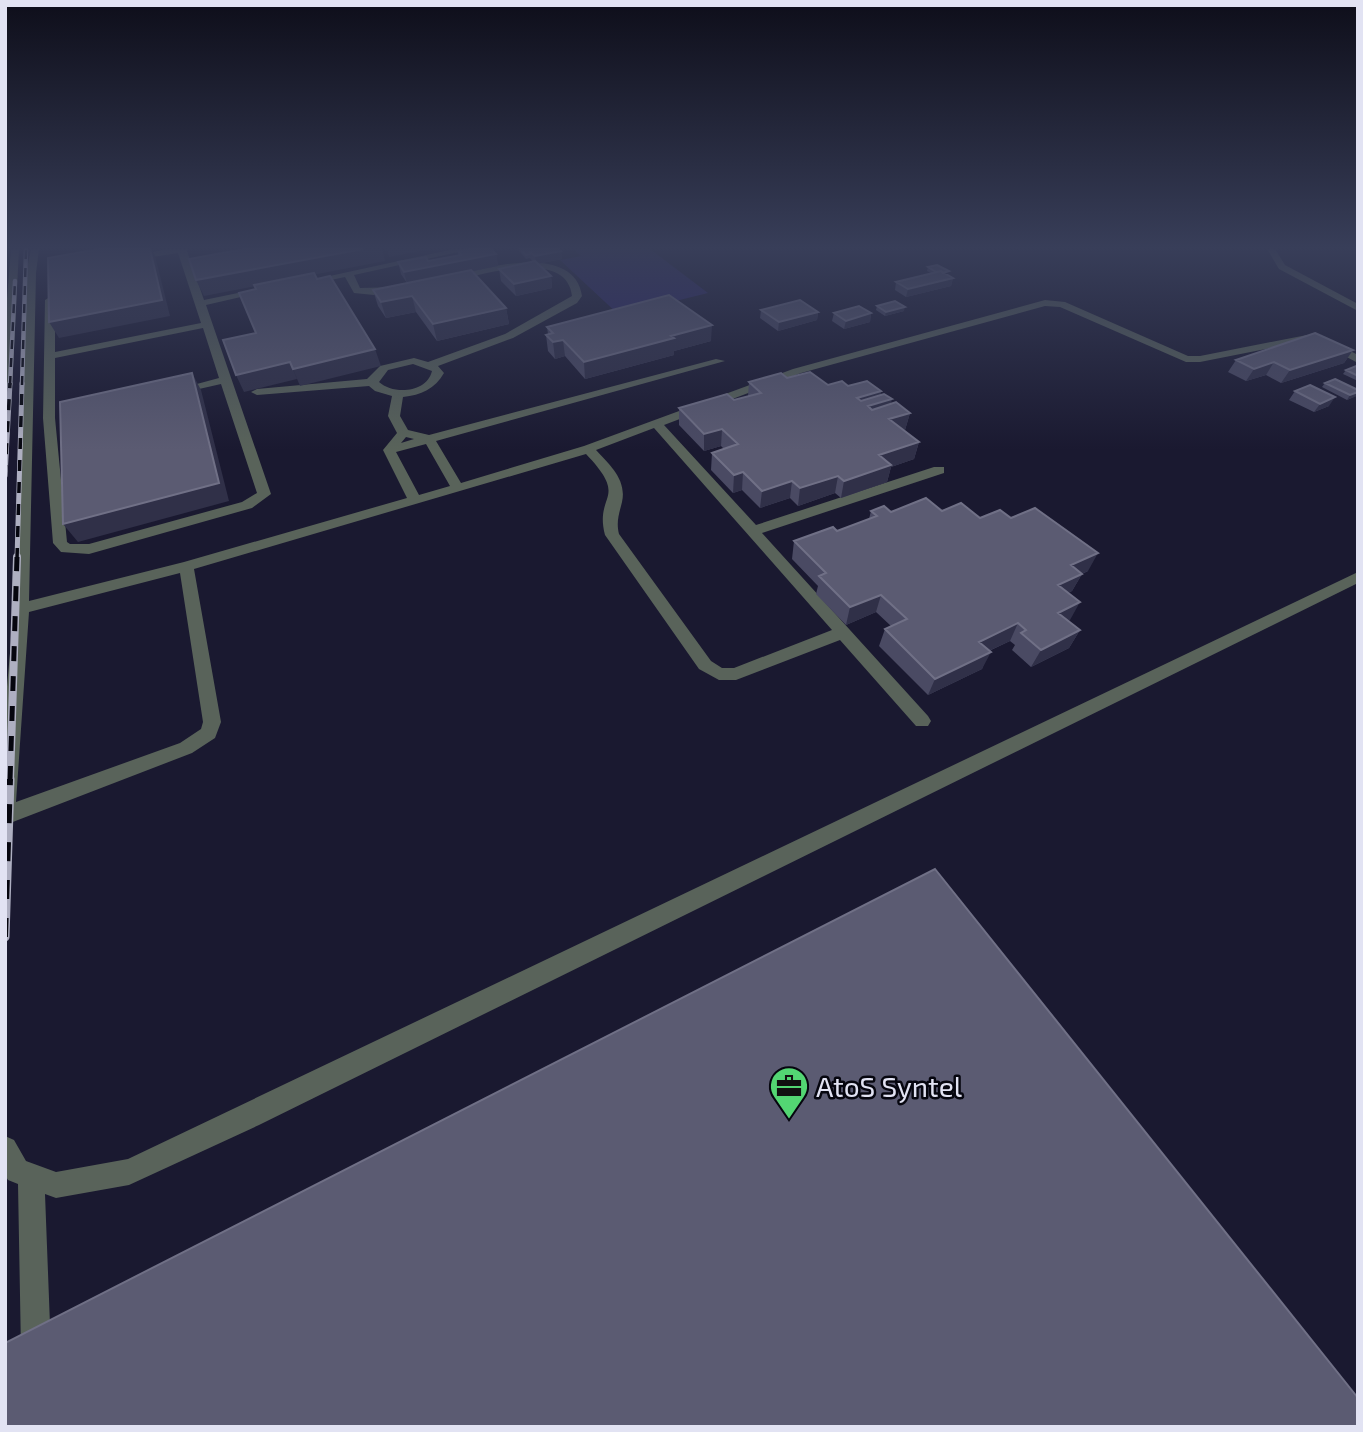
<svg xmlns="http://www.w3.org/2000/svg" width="1363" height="1432" viewBox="0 0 1363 1432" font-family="'Exo 2',sans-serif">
<rect width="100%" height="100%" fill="#1a1930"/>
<!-- green -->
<path fill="#2c2567" d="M573 249H650L708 293 619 315 560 260 581 256Z"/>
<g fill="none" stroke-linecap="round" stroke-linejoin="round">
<!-- minor -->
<path fill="#59635a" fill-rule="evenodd" d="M11 249H19L11 408 5 411V323Z
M31 249H39L36 273 29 601 184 562 407 498 383 450 397 433 388 416 392 396 375 391 369 386 257 395 251 392 257 389 367 379 380 366 414 358 428 362 505 334 572 296C567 247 479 275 451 282L446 279C455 274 467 272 478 270 508 262 576 250 582 296L577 303 513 338 438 366 444 373C435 389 421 395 403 397L400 416 408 430 429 435 716 359 725 361 436 441 461 483 584 446 793 369 1045 300 1065 302 1188 356H1200L1307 335 1329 340 1358 355V363L1322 344 1307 341 1200 362H1186L1060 307 1045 306 801 373 664 425 756 525 934 467H944V473L762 533 928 716 931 721 928 726H916L840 640 736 680H719L699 669 605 535C594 493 630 500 586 454L194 569 221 722 215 738 192 753 5 825V708L13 621 26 273ZM413 364 432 371C427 393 393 395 379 382L388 370ZM654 428 832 630 734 668H722L711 661 619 534C616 522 619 514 622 502 627 480 610 465 596 450ZM406 437 414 439 401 443ZM426 444 450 486 419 495 396 452ZM180 573 203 722 201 729 180 743 16 802 29 612Z
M167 249H189L187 251 204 300 262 288 267 291 206 305 271 494 252 508 89 554 61 552 53 543 43 418 45 300 50 297 55 300V352L201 323 178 253 133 260 129 257ZM203 328 219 378 171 391 177 394 221 384 257 493 242 502 89 544H70L67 542 55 418V358Z
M454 249H472L354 275 360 288 399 287V291L396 292 374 295 354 293 345 277 307 285 302 282Z
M1267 249H1275L1285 265 1358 304V311L1279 269Z
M1358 572V583L259 1125 129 1185 56 1198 45 1194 51 1351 46 1361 36 1366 26 1361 21 1351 18 1184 8 1180 5 1175V1136L14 1140 26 1161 56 1172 128 1159Z"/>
<!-- rail-far3 casing -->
<g stroke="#aeafc1" stroke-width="4.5">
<path id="rail-far3" d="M10 385 15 281
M22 385 26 249"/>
</g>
<!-- rail-far2 casing -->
<g stroke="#aeafc1" stroke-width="5">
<path id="rail-far2" d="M5 476 10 383
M17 559 22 383"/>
</g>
<!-- rail-far1 casing -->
<g stroke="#aeafc1" stroke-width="8">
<path id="rail-far1" d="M10 781 17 557"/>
</g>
<!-- rail casing -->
<g stroke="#aeafc1" stroke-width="9">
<path id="rail" d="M5 937 10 779"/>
</g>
<!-- rail-far3 -->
<use href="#rail-far3" stroke="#06060f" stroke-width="2.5" stroke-dasharray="9" stroke-linecap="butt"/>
<!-- rail-far2 -->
<use href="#rail-far2" stroke="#06060f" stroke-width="3.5" stroke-dasharray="11" stroke-linecap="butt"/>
<!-- rail-far1 -->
<use href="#rail-far1" stroke="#06060f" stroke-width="5" stroke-dasharray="15" stroke-linecap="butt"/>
<!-- rail -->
<use href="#rail" stroke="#06060f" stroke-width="6" stroke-dasharray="19" stroke-linecap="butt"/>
</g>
<!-- wall -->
<path fill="#4a4a63" d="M516 249H559L561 251 562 259 537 264 551 276 552 288 516 296 501 281 499 269 533 262 530 258 526 259 519 251Z
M458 251 496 254 498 266 473 271 506 308 509 324 437 341 416 312 386 318 378 306 373 290 407 283 401 274 398 262 428 261 458 256Z
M928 267 953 278 951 286 906 297 895 290 896 282 931 273 927 271Z
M877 306 904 311 885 316 876 310Z
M761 310 818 312 817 320 778 331 760 318Z
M834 313H871L870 322 844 329 832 321Z
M547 327 711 341 674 351V355L585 379 565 356 555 359 548 351 546 335 548 334Z
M1353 350 1344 363 1281 383 1266 375 1246 381 1228 372 1236 360Z
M1358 367V381L1343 374 1346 370Z
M787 378 828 385 848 386 881 391 880 395 890 404 910 413 905 430H904L919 442 914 459 891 467 887 482 841 498 835 493 798 506 790 498 760 508 742 490 733 493 711 470 712 453 724 449 721 446 704 451 679 425V408L734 400 748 396 749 382Z
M1325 383 1358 390V395L1347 400 1322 387Z
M1295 391 1329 406 1314 412 1289 400Z
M871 511 891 512 942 511 980 518H1011L1088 571 1082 574 1072 591 1068 593 1070 620 1068 621 1080 630 1069 648 1031 667 1012 650 1015 645 1010 641 989 651 982 669 928 695 879 646 885 629 891 626 876 612 846 625 816 594 818 586 792 559 794 541 837 531 869 519Z"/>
<!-- shaded-wall -->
<path fill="#303048" d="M104 249H159L152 250 155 256 170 316 59 338 49 322Z
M363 249H382L385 261 204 296 196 280Z
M387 249H430L389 257Z
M561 251 562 259 536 264 535 256Z
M496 254 498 266 407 284 404 272Z
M551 276 552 288 516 296 514 284Z
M953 278 951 286 906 297 908 289Z
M412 296 416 312 386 318 381 302Z
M905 307 904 311 885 316 886 312Z
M506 308 509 324 437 341 433 324Z
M818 312 817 320 778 331 779 322Z
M871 313 870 322 844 329 846 321Z
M712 325 711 341 674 351V355L585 379 584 362 671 336Z
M563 340 565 356 555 359 553 342Z
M375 349 381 366 300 386 293 369Z
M1353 350 1344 363 1281 383 1290 370Z
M290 362 297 379 244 392 236 375Z
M1274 362 1266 375 1246 381 1254 369Z
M192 373 201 390 229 501 78 542 63 524Z
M881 391 878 403 892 399 888 416 864 423 857 398Z
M1358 392 1357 396 1347 400 1350 395Z
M1335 397 1329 406 1314 412 1320 404Z
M910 413 905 430 885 436 889 419Z
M722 429 721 446 704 451V434Z
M919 442 914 459 891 467 887 482 841 498 844 481 879 455Z
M743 472 742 490 733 493 734 475Z
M838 476 835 493 798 506 800 488Z
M792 481 790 498 760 508 762 491Z
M1098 553 1088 571 1061 583 1071 565Z
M1082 574 1072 591 1048 602 1058 585Z
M881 595 876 612 846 625 850 607Z
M1080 602 1070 620 1048 630 1058 613Z
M1018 623 1010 641 971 659 979 642Z
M1080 630 1069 648 1031 667 1041 650Z
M991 652 982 669 928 695 935 679Z"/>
<!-- building -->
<path fill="#5b5b72" stroke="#707086" stroke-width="2" d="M99 249H150L162 300 49 322 48 258Z
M244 249H363L196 280 189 259Z
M470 249H491L496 254 404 272 398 262 426 257 428 261 461 255 458 251Z
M520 249H538L529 251 530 254 526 255Z
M539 249H559L561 251 535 256 529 251Z
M535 261 551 276 514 284 499 269Z
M937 265 949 271 943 273 941 271 936 272 928 267Z
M471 270 506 308 433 324 412 296 381 302 373 290Z
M941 271 953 278 908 289 896 282Z
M314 273 317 279 330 276 375 349 293 369 290 362 236 375 223 340 256 333 239 293 256 289 254 285Z
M669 295 712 325 671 336 674 338 584 362 563 340 553 342 546 335 553 333 547 327Z
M800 300 818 312 779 322 761 310Z
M895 301 905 307 886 312 877 306Z
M859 306 871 313 846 321 834 313Z
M1315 333 1353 350 1290 370 1274 362 1254 369 1236 360Z
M1356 366 1358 367V376L1346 370Z
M810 372 828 385 842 381 848 386 867 381 881 391 857 398 861 401 884 394 892 399 868 406 872 410 896 402 910 413 889 419 919 442 879 455 891 465 844 481 838 476 800 488 792 481 762 491 743 472 734 475 712 453 738 444 722 429 704 434 679 408 727 394 734 400 761 393 749 382 781 373 787 378Z
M192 373 219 483 63 524 60 402Z
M1335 379 1358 390V392L1350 395 1325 383Z
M1310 385 1335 397 1320 404 1295 391Z
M926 498 942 511 961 503 980 518 1000 510 1011 518 1035 508 1098 553 1071 565 1082 574 1058 585 1080 602 1058 613 1080 630 1041 650 1021 633 1026 630 1018 623 979 642 991 652 935 679 885 629 907 619 881 595 850 607 819 576 826 573 794 541 833 527 837 531 877 516 871 511 884 506 891 512Z
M935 869 1358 1398V1427H5V1343Z"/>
<!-- sky -->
<linearGradient id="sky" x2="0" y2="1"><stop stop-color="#0e0e1a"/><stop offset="0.55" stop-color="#383e59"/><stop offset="1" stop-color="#383e59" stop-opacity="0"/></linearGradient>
<rect width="1363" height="450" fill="url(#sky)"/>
<!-- icons -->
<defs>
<g id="office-pin" transform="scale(2.0125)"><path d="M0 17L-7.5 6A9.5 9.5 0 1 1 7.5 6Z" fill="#53d673" stroke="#06060f"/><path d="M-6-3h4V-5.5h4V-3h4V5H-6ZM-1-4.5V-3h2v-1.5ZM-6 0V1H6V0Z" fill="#111"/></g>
</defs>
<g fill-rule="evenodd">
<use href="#office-pin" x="789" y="1086"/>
</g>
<g text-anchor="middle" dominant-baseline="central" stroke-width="5" stroke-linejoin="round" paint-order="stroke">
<!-- near-poi labels -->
<g font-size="28" fill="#e2e3f3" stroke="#06060f" text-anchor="start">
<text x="816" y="1086">AtoS Syntel</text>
</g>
</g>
<!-- border -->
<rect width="1363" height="1432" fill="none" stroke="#e2e3f3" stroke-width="14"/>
</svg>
